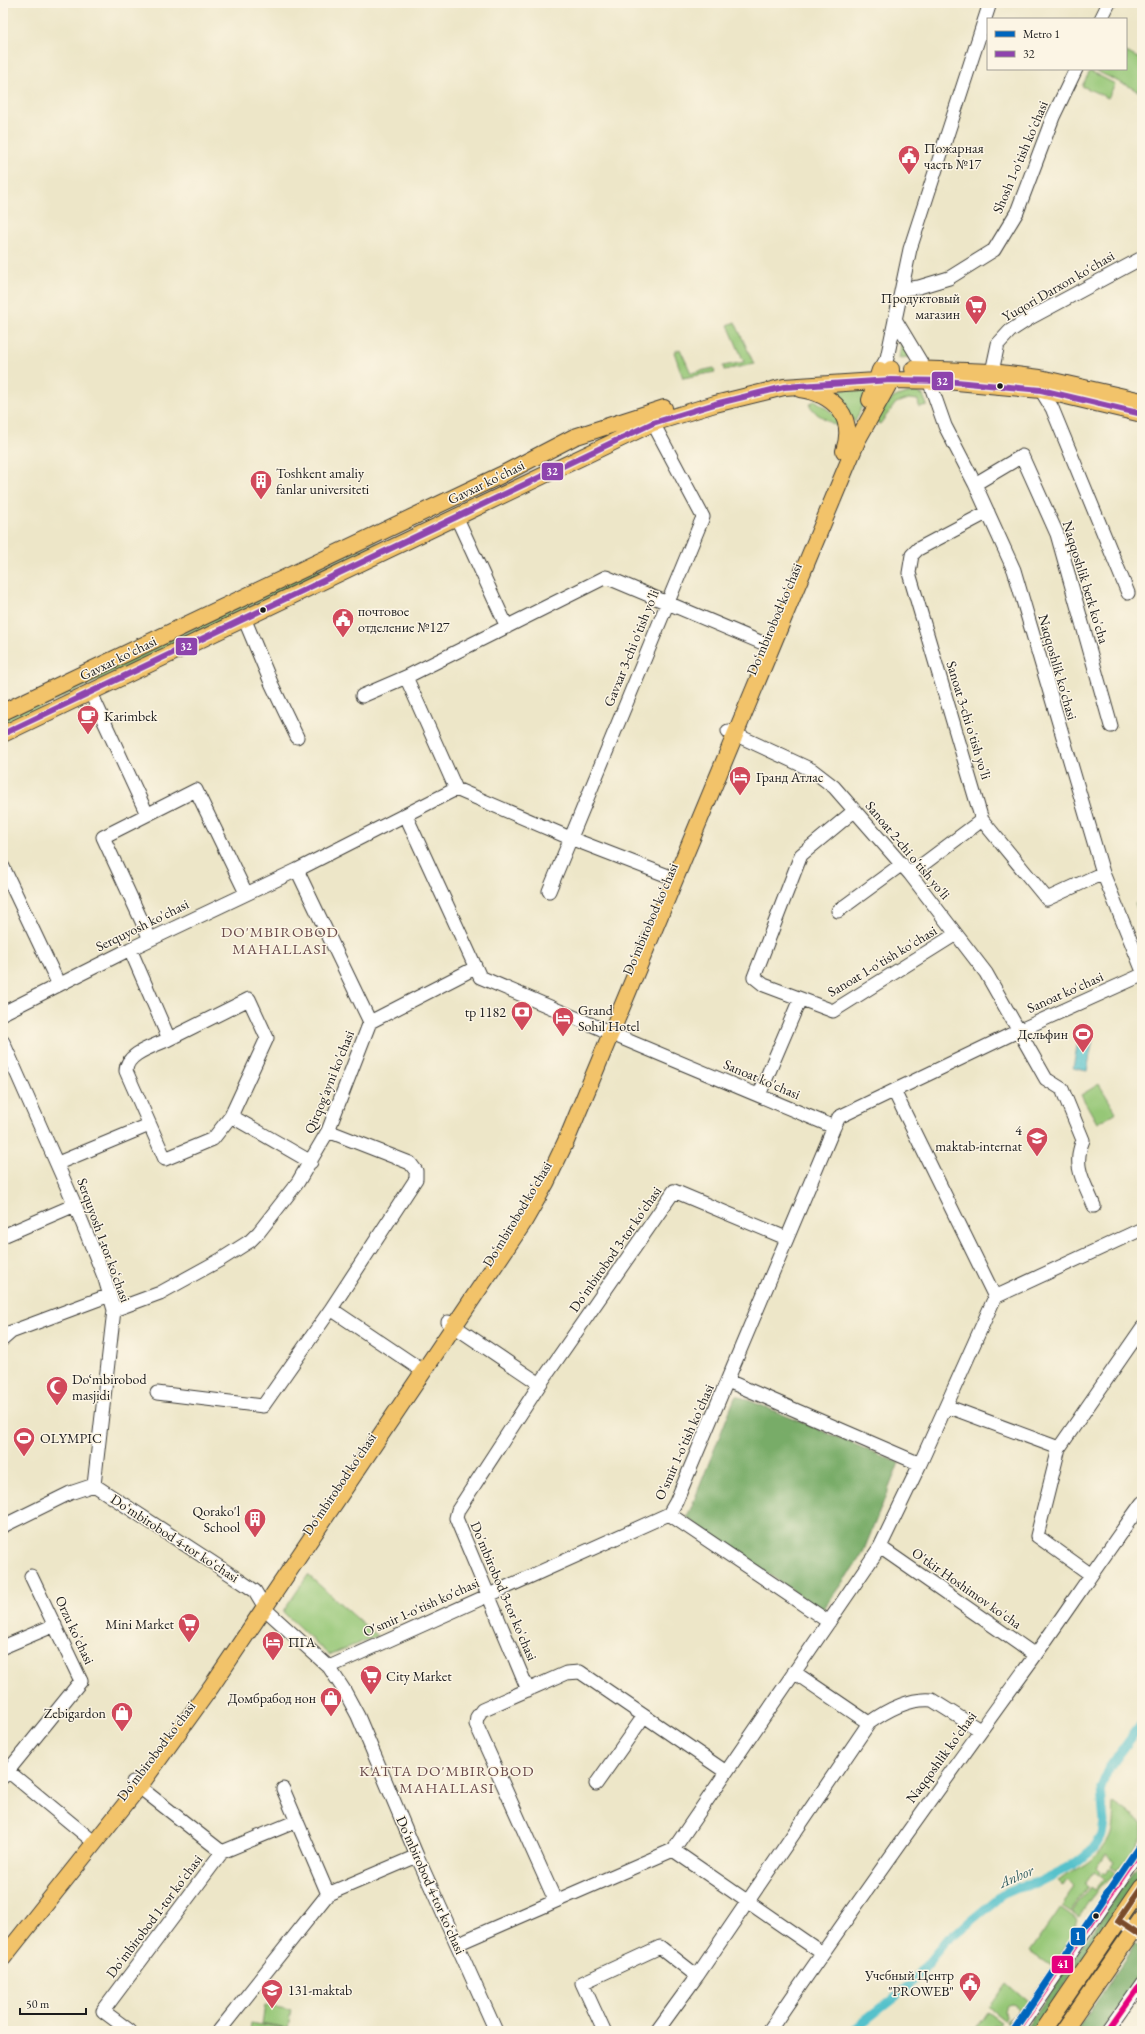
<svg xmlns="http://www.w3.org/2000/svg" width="1145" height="2034" viewBox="0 0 1145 2034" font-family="'EB Garamond',serif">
<rect width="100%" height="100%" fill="#fcf5e5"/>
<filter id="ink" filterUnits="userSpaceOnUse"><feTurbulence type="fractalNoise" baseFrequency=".025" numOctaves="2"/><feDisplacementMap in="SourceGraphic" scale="8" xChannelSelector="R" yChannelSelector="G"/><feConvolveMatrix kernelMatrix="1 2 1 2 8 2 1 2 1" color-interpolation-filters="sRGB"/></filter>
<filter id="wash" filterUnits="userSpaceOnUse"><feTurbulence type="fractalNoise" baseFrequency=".012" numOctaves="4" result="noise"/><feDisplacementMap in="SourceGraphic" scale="16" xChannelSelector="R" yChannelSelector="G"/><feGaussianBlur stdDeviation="0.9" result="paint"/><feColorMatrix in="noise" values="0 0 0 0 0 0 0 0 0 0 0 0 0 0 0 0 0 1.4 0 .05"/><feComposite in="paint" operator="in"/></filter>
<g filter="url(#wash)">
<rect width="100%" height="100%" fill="#ede6c8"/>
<!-- green -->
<path fill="#96c777" stroke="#59724a" d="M1126 52 1142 60V89L1140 92 1092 69H1126Z
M1090 71 1115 84 1108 98 1082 86Z
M735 322 754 364 724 370 723 366 744 362 728 325Z
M902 339 912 357 899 358Z
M680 349 691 373 714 368 715 372 683 378 674 352Z
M856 388 869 390 855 422 822 391Z
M916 392 923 395 927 405 919 407 918 400 909 399 896 403 880 424 875 421C888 400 891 395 916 392Z
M815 400 842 420 838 427 817 414 809 405Z
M376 541 378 546 3 726V719Z
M1142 901V921L1135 903Z
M1099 1084 1116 1112 1097 1123 1081 1095Z
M308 1575 377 1636 329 1655 283 1612Z
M1114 1803 1142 1823V1837L1118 1871 1112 1866 1115 1861 1106 1854 1097 1867 1101 1871 1099 1874 1094 1871 1085 1883 1088 1886 1071 1911 1062 1905 1075 1887 1067 1881 1063 1887 1057 1881C1076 1870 1103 1857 1111 1834 1114 1824 1113 1813 1114 1803Z
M1110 1868 1117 1873 1100 1886 1079 1917 1072 1912 1090 1887 1094 1890 1104 1878 1100 1875 1103 1872 1106 1874Z
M1061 1907 1078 1919 1073 1936 1052 1967 1030 1952Z
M1007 1983 1029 2002 1012 2026 1006 2021 1008 2018C1013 2019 1018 2016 1018 2011L1015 2005C1010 2003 1005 2005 1004 2011L1006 2016 1004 2020 989 2008Z
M265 2005 291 2010 288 2029 262 2024Z
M987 2012 1002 2023 999 2026H993L989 2031H974Z
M251 2023 290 2030V2031H250Z"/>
<!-- forest -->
<path fill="#78ac68" stroke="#4a6442" d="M736 1395 899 1463 862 1555 822 1611 687 1518Z
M1142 1859V1872L1034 2031H1024Z
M1135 1944 1142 1949V1973L1102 2031H1076Z"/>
<!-- water -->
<path fill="#54c1cb" stroke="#386e74" d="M1079 1036 1093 1039 1087 1071 1073 1068Z"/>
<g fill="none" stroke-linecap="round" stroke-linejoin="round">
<!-- canal -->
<path stroke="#54c1cb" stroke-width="9" d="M852 2031 908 1987 945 1942 1002 1895 1018 1888 1035 1884 1073 1865 1095 1847 1102 1835 1104 1822 1101 1788 1105 1778 1110 1767 1142 1723"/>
</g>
</g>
<g filter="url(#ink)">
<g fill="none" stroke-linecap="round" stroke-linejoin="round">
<!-- minor casing -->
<g stroke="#3b3a36" stroke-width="15">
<path id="minor" d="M1101 19 1109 3
M902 289 919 287 949 278 994 250 1017 212 1053 117 1076 69
M895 319 925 369 945 426 975 484 1014 570 1103 873 1142 969
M880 370 887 358 910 249 990 3
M992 372 998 344 1010 331 1030 318 1142 258
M1041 390 1052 408 1128 593
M975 484 1022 456 1057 534 1111 726
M988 512 918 549 912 555 909 573 982 820 1047 899 1103 873
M456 516 507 627
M244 618 272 685 297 737
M90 691 147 814
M362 696 406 677
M728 731 812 770 834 787 910 874 986 973 1046 1079 1062 1089 1083 1140C1072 1167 1084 1181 1094 1206
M854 811 801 855 754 977 764 985 833 1011 956 934
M406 816 480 977 604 1030
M3 867 59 985
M297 870 370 1022
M910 874 982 820
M676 879 570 838 456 789 406 677 606 577 772 647
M549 891 703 517 653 423
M838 911 902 864
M150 939 103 837 196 790 246 893
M130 949 169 1039C155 1046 126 1053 126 1071L165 1159 213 1139 231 1116 267 1038 249 999 169 1039
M3 1013 130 949 297 870 456 789
M612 1034 834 1127 839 1117 1018 1031 1142 975
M3 1042 75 1205 105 1279 114 1310 94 1485
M894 1091 995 1297
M759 1095 800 999
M231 1116 311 1162
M58 1163 149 1125
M3 1236 75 1205
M331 1309 423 1371
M114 1310 160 1293 220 1260 250 1241 259 1232 298 1182 328 1131 370 1022 475 968
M448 1322 540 1384
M3 1339 11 1332 110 1295
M728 1381 920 1464
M157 1393 263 1406 331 1309 416 1179V1171L410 1163 328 1131
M946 1406 1059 1448
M94 1485 233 1576 255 1591 261 1601
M669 1514 829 1622
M3 1526 70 1493 94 1485
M880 1547 1035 1655
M1090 1574 1037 1536 1059 1448 1142 1328
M265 1609 329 1667 344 1690 358 1716 417 1856 496 2031
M3 1647 55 1625
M329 1667 669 1514 676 1502 834 1127
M794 1672 869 1723
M528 1690 456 1518 458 1510 540 1384 674 1191 786 1238
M8 1771 95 1843
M3 1777 81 1681 31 1576
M133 1782 222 1852 297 1821
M596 1784 644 1716
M283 1789 328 1894
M673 1850 822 1953
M555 1900 476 1724 477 1717 482 1710 566 1673 580 1672 726 1772
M1118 1921 1142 1937
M457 1944 673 1850 880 1547 920 1464 995 1297 1142 1229
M130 2031 103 2011 222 1852
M219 2031 328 1894 417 1856
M604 2031 582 1983 660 1947 697 1976
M657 2031 697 1976 869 1723C887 1710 909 1698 932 1700L980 1730
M769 2031C855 1905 944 1781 1034 1657 1070 1606 1105 1554 1142 1503
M1017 2031 1142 1848
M1108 2031 1142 1983"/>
</g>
<!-- major casing -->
<g stroke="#3b3a36" stroke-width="18">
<path id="major" d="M913 369 992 372 1040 378 1142 401
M800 389C833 394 856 416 844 451
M870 400 880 370
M3 712 501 475 574 437 664 408
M3 734 653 423 715 404 784 387 891 380 946 381 1041 390 1142 414
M3 1958 139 1787 211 1687 522 1225 546 1183 567 1139 858 439 891 380V369
M1043 2031 1142 1886
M1064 2031 1142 1918"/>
</g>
<!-- minor -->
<use href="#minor" stroke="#fff" stroke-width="13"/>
<!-- major -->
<use href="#major" stroke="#f2c36a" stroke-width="16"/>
<!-- bus-1 casing -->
<g stroke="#fcf5e5" stroke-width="9">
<path id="bus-1" d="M3 734 653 423 715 404 784 387 891 380 946 381 1041 390 1142 414"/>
</g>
<!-- bus-2 casing -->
<g stroke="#fcf5e5" stroke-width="9">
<path id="bus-2" d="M1017 2031 1142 1848
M1108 2031 1142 1983"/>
</g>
<!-- bus-3 casing -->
<g stroke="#fcf5e5" stroke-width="9">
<path id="bus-3" d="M1142 1886 1118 1921 1142 1937"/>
</g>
<!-- bus-1 -->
<use href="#bus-1" stroke="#8e44ad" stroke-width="6"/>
<!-- bus-2 -->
<use href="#bus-2" stroke="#e5007d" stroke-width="6"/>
<!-- bus-3 -->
<use href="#bus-3" stroke="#7a4b2a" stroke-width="6"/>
<!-- metro-1 casing -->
<g stroke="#fcf5e5" stroke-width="10">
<path id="metro-1" d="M1014 2031 1142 1842"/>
</g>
<!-- metro-1 -->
<use href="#metro-1" stroke="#0065bd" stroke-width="7"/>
</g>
</g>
<!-- icons -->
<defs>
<g id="civic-pin" transform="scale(1.15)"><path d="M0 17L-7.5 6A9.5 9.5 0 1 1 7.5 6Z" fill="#d1495b" stroke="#fcf5e5"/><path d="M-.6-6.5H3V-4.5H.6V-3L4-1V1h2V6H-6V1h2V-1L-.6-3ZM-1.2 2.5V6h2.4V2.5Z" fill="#fff"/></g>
<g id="supermarket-pin" transform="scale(1.15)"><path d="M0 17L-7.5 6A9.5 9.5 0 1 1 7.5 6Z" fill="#d1495b" stroke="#fcf5e5"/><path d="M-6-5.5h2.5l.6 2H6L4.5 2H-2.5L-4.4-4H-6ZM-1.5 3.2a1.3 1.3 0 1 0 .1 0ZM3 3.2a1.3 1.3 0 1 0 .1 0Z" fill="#fff"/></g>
<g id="building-pin" transform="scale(1.15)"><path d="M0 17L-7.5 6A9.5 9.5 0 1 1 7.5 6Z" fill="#d1495b" stroke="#fcf5e5"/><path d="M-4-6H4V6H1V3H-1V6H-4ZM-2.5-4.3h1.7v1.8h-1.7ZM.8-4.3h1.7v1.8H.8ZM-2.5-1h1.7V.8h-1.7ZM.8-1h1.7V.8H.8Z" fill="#fff"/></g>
<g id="cafe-pin" transform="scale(1.15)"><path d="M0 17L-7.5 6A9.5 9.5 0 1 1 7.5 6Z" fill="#d1495b" stroke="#fcf5e5"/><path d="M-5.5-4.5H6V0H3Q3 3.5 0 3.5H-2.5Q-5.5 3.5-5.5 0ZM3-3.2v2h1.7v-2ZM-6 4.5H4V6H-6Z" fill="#fff"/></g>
<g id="hotel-pin" transform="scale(1.15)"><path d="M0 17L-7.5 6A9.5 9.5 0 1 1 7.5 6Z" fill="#d1495b" stroke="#fcf5e5"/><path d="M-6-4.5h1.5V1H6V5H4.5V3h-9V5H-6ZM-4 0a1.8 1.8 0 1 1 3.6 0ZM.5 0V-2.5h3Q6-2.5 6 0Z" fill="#fff"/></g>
<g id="bank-pin" transform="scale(1.15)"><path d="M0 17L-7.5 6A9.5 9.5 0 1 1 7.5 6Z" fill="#d1495b" stroke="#fcf5e5"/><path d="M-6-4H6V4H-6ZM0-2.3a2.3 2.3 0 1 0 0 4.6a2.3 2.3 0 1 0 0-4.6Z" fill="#fff"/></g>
<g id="stadium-pin" transform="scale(1.15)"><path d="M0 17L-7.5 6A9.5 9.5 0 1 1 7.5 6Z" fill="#d1495b" stroke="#fcf5e5"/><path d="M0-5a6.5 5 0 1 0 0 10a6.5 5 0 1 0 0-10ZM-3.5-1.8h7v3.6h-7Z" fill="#fff"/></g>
<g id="school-pin" transform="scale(1.15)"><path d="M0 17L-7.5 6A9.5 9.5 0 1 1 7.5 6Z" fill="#d1495b" stroke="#fcf5e5"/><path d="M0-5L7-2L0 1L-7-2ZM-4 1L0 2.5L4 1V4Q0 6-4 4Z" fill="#fff"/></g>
<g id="mosque-pin" transform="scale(1.15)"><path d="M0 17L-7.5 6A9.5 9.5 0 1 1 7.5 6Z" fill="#d1495b" stroke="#fcf5e5"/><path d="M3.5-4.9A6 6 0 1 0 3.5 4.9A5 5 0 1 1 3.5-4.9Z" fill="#fff"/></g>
<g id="shop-pin" transform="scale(1.15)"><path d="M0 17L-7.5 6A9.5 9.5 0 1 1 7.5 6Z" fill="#d1495b" stroke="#fcf5e5"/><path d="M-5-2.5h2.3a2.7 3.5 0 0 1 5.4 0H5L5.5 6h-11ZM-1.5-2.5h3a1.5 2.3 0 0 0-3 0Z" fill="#fff"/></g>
</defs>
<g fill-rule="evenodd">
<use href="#civic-pin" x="909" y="156"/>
<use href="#supermarket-pin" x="976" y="306"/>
<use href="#building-pin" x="261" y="481"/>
<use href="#civic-pin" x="343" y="619"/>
<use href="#cafe-pin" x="88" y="716"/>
<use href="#hotel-pin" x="740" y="777"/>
<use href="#bank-pin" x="522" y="1012"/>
<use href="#hotel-pin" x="563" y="1018"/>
<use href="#stadium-pin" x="1083" y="1034"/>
<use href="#school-pin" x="1037" y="1138"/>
<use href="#mosque-pin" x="57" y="1387"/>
<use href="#stadium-pin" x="24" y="1438"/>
<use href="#building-pin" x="255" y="1519"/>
<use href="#supermarket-pin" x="189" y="1624"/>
<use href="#hotel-pin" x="273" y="1642"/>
<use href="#supermarket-pin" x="371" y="1676"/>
<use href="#shop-pin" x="331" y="1698"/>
<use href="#shop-pin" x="122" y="1713"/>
<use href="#civic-pin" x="970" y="1983"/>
<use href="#school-pin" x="272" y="1990"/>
</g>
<!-- markers -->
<g fill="#1c1c1c" stroke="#fcf5e5" stroke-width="1.5">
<circle cx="1000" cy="386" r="3.5"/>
<circle cx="263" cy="610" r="3.5"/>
<circle cx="1096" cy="1916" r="3.5"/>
</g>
<g text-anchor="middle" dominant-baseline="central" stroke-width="3" stroke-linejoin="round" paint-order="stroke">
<!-- poi labels -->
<g font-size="14" fill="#1c1c1c" stroke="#fcf5e5" text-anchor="start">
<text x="924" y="148">Пожарная<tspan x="924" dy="16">часть №17</tspan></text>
<text x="960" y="298" text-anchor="end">Продуктовый<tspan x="960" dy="16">магазин</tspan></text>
<text x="276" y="473">Toshkent amaliy<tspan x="276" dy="16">fanlar universiteti</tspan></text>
<text x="358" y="611">почтовое<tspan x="358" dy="16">отделение №127</tspan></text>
<text x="104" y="716">Karimbek</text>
<text x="756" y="777">Гранд Атлас</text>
<text x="578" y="1010">Grand<tspan x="578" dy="16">Sohil Hotel</tspan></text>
<text x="506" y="1012" text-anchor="end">tp 1182</text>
<text x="1068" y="1034" text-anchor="end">Дельфин</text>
<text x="1022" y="1130" text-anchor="end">4<tspan x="1022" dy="16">maktab-internat</tspan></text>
<text x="72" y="1379">Do‘mbirobod<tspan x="72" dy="16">masjidi</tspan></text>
<text x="40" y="1438">OLYMPIC</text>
<text x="240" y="1511" text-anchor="end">Qorako'l<tspan x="240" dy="16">School</tspan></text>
<text x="174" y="1624" text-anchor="end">Mini Market</text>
<text x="288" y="1642">ПГА</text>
<text x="386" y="1676">City Market</text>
<text x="316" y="1698" text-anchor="end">Домбрабод нон</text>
<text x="106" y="1713" text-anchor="end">Zebigardon</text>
<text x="954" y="1975" text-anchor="end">Учебный Центр<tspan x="954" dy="16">"PROWEB"</tspan></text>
<text x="288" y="1990">131-maktab</text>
</g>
<!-- street labels -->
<g font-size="14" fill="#1c1c1c" stroke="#fcf5e5">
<text transform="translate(1020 157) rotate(-67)">Shosh 1-o'tish ko'chasi</text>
<text transform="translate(1058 286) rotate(-30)">Yuqori Darxon ko'chasi</text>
<text transform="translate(486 482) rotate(-26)">Gavxar ko'chasi</text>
<text transform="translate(1086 582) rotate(73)">Naqqoshlik berk ko'cha</text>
<text transform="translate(774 619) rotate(-67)">Doʻmbirobod koʻchasi</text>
<text transform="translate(631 648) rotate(-68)">Gavxar 3-chi o'tish yo'li</text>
<text transform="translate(118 658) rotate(-26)">Gavxar ko'chasi</text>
<text transform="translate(1058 667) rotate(74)">Naqqoshlik ko'chasi</text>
<text transform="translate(969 720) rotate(73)">Sanoat 3-chi o'tish yo'li</text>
<text transform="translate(908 850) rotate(50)">Sanoat 2-chi o'tish yo'li</text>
<text transform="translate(650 919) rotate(-67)">Doʻmbirobod koʻchasi</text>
<text transform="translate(142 925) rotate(-26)">Serquyosh ko'chasi</text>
<text transform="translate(882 961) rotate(-31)">Sanoat 1-o'tish ko'chasi</text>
<text transform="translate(1065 992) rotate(-24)">Sanoat ko'chasi</text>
<text transform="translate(762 1079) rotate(23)">Sanoat ko'chasi</text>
<text transform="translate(329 1082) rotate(-68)">Qirqog'ayni ko'chasi</text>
<text transform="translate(517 1214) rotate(-59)">Doʻmbirobod koʻchasi</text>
<text transform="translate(104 1240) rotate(70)">Serquyosh 1-tor koʻchasi</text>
<text transform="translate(615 1249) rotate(-55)">Do'mbirobod 3-tor ko'chasi</text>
<text transform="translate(684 1442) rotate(-66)">O'smir 1-o'tish ko'chasi</text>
<text transform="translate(339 1484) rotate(-56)">Doʻmbirobod koʻchasi</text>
<text transform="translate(175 1538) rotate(33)">Doʻmbirobod 4-tor koʻchasi</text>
<text transform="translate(967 1588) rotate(35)">O'tkir Hoshimov ko'cha</text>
<text transform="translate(504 1591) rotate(67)">Do'mbirobod 3-tor ko'chasi</text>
<text transform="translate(421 1607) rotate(-24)">O'smir 1-o'tish ko'chasi</text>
<text transform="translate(75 1630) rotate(65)">Orzu ko'chasi</text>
<text transform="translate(156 1751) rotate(-53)">Doʻmbirobod koʻchasi</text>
<text transform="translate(941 1757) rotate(-54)">Naqqoshlik ko'chasi</text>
<text transform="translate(431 1885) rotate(66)">Doʻmbirobod 4-tor koʻchasi</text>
<text transform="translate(154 1916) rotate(-53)">Do'mbirobod 1-tor ko'chasi</text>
</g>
<!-- neighbourhood labels -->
<g font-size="15" letter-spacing="1" fill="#6b4c4b" stroke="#fcf5e5">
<text x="280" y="931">DO'MBIROBOD<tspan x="280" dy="17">MAHALLASI</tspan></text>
<text x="447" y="1770">KATTA DO'MBIROBOD<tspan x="447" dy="17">MAHALLASI</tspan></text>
</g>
<!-- water labels -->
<g font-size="15" font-style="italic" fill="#325e62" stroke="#fcf5e5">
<text transform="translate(1016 1876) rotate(-23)">Anhor</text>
</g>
</g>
<g stroke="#fcf5e5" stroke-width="1.5">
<rect x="931" y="371" width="23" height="20" rx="4" fill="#8e44ad"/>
<rect x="541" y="462" width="23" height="19" rx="4" fill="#8e44ad"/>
<rect x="175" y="637" width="23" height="19" rx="4" fill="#8e44ad"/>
<rect x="1070" y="1927" width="16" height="19" rx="4" fill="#0065bd"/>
<rect x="1051" y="1955" width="23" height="19" rx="4" fill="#e5007d"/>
</g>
<g font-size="11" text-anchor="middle" font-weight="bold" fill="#fff">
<text x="942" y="385">32</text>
<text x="552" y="475">32</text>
<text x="186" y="650">32</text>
<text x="1078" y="1940">1</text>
<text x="1063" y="1968">41</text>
</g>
<!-- margin -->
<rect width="1145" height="2034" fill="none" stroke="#fcf5e5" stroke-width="16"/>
<!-- legend -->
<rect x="987" y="18" width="140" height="52" fill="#fcf5e5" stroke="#a29e95"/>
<rect x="995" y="31" width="20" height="6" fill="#0065bd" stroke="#a29e95"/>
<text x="1023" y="38" font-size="12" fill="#1c1c1c">Metro 1</text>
<rect x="995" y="51" width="20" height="6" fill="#8e44ad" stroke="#a29e95"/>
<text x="1023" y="58" font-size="12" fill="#1c1c1c">32</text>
<!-- scale -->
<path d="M20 2008v6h66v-6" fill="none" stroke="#1c1c1c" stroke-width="2"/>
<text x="26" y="2008" font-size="12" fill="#1c1c1c" stroke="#fcf5e5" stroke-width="3" paint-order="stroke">50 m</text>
</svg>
